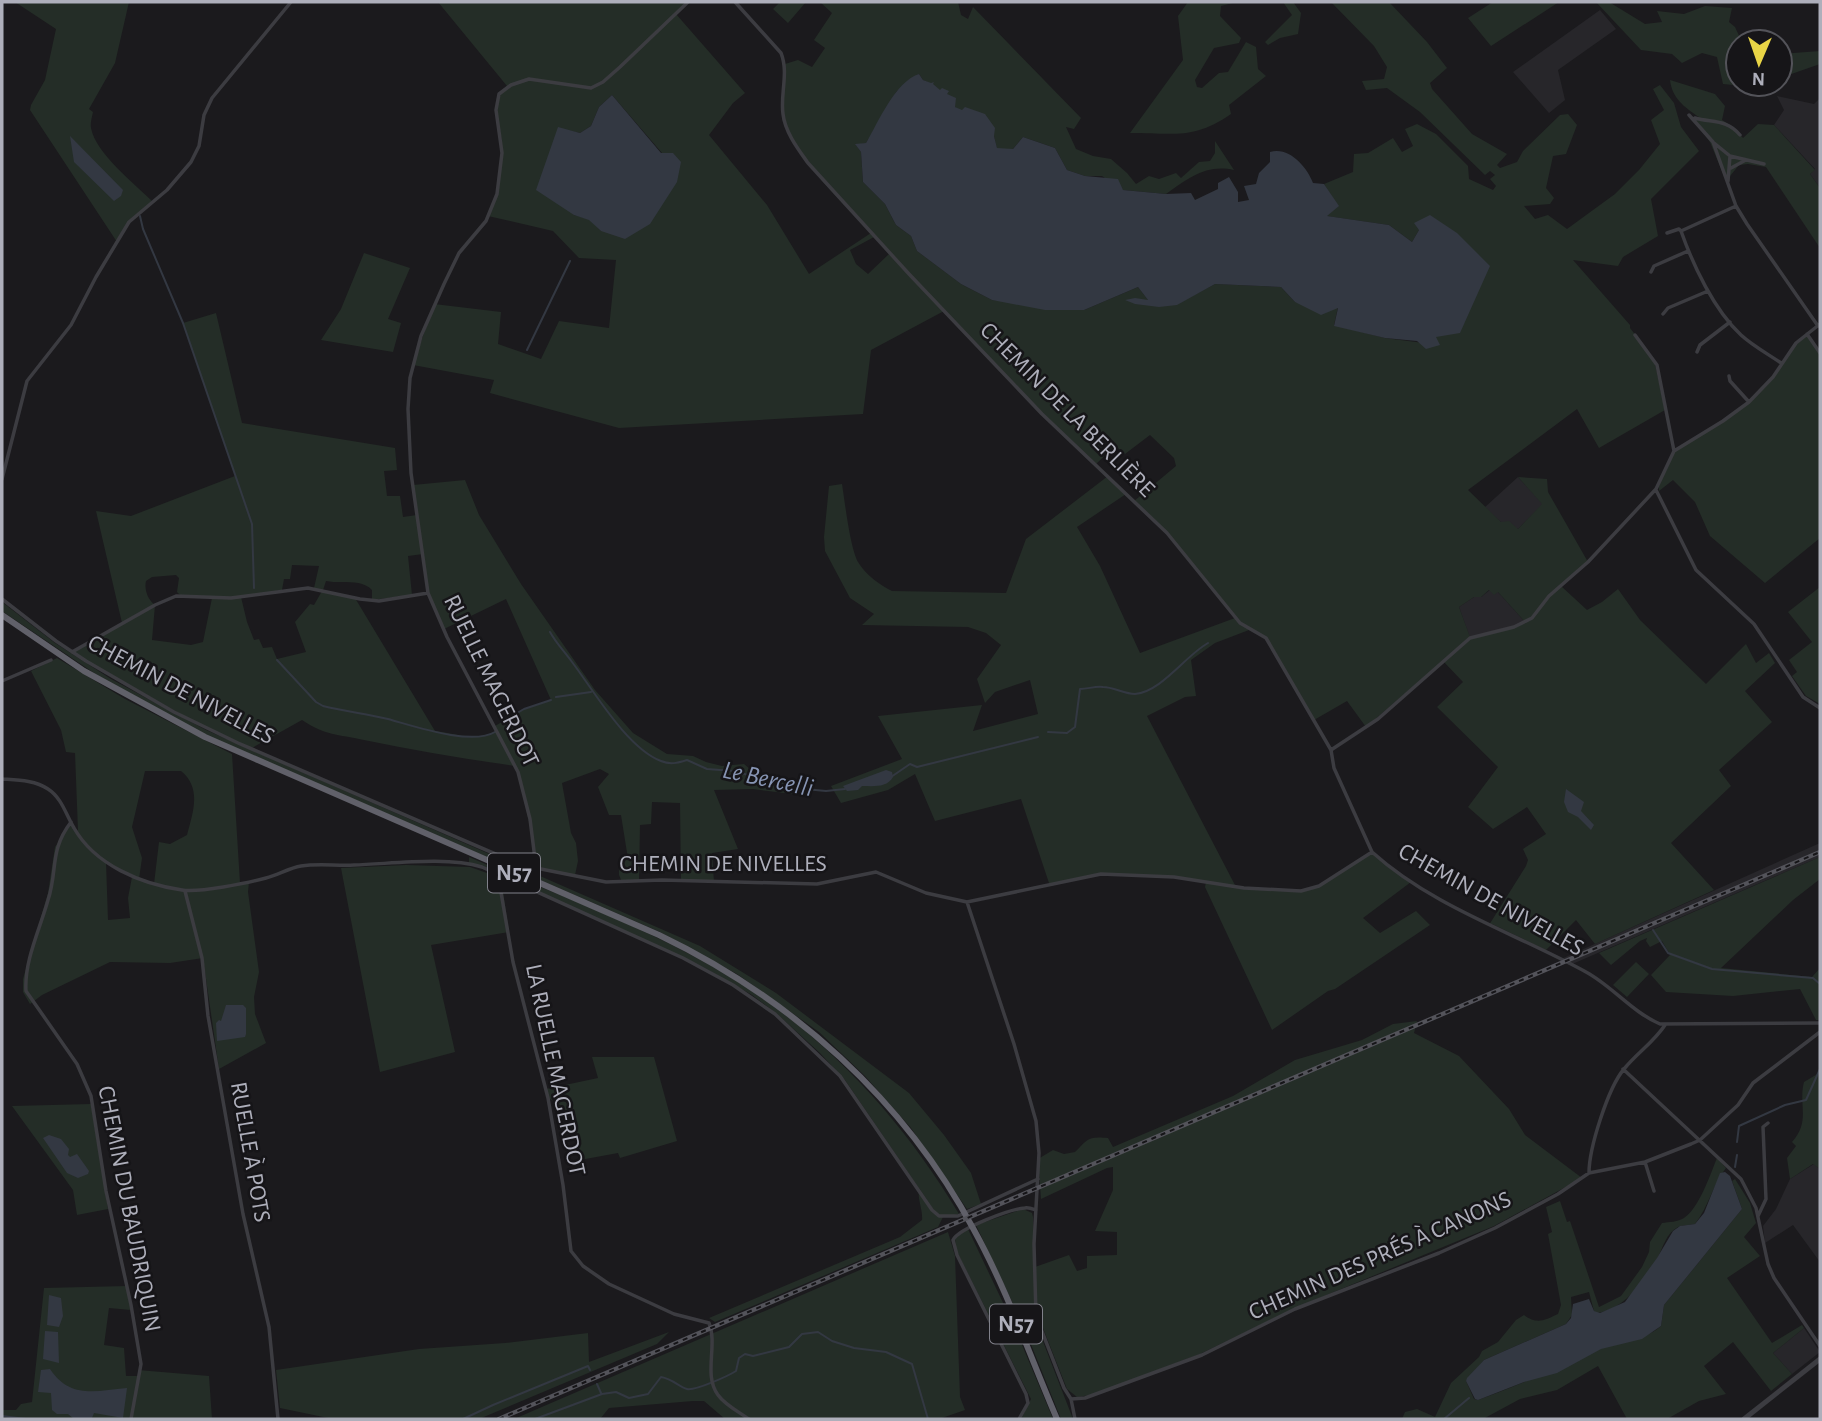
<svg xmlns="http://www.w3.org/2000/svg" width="1822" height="1421" viewBox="0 0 1822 1421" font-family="'Alegreya Sans',sans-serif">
<rect width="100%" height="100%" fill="#1b1a1d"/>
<!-- built -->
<path fill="#27262a" d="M1600 10 1616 29 1558 70 1565 100 1549 113 1513 72Z
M1777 96 1814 104 1820 98V188L1810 174 1815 169 1774 125 1784 110Z
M1518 477 1543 504 1518 529 1501 522 1484 508Z
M1490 590 1498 592 1526 623 1470 638 1459 607 1474 597H1481Z
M1820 843V857L1570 965 1559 960Z
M1814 1164 1820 1169V1262L1793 1225 1765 1243 1763 1226 1776 1209 1790 1179Z
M1804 1328 1820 1352 1792 1374 1773 1353Z"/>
<!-- green -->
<path fill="#242d27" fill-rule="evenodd" d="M15 2H129L115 63 89 109 93 112C92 117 90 123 91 128 96 154 135 184 153 202L134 216 117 242 30 110 31 105 45 80 56 29Z
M438 2H688L676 14 745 93 733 103 709 135 767 205 809 274 871 233C842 201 792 157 783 114 780 99 784 80 785 64L798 60 812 67 825 48 814 40 832 13 820 2H958L961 15 968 19 973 7 1081 118 1074 129 1066 127 1076 149 1093 156 1111 159 1127 173 1136 184 1149 176 1159 179 1176 173 1181 178 1199 162 1210 161 1215 153V141L1234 170C1206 164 1189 178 1166 194L1123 190 1102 176H1085L1067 170 1055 148 1023 137 1013 149H997L994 136 955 107 932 84 934 82 931 84 923 80 919 74 897 91 866 143 856 145 861 152 863 182 885 204 896 225 911 236 917 251 961 284 992 300 1084 310 1138 287 1149 301 1126 299 1177 304 1215 284 1281 287 1295 302 1338 307 1334 325 1385 338 1439 345 1435 337 1419 230 1412 242 1389 225 1326 216 1338 206 1324 184 1353 172 1354 154 1368 153 1393 138 1402 152 1413 146 1405 129 1417 124 1436 134 1468 166 1469 179 1493 190 1496 186 1490 179 1495 175 1490 171 1485 175 1420 112 1387 88 1366 90 1362 81 1384 79 1387 67 1374 46 1331 2H1389L1427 42 1447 68 1430 83 1432 89 1472 134 1507 154 1497 165 1500 168 1517 162 1523 151 1560 115 1568 114 1577 125 1566 154 1553 156 1546 188 1554 198 1550 204 1524 206 1535 219 1548 215 1567 229 1615 194 1639 170 1660 144 1651 120 1664 110 1653 89 1660 85 1674 103 1681 127 1699 151 1651 199 1658 236 1623 257 1618 266 1573 260 1630 325V328L1654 359 1665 410 1599 448 1577 409 1468 490 1501 522 1509 521 1518 529 1542 504 1518 477 1547 479 1548 492 1588 562 1561 586 1587 610 1602 602 1618 589 1640 620 1706 684 1746 644 1756 663 1769 653 1775 663 1745 691 1772 722 1719 770 1731 786 1671 843 1714 890 1595 944 1576 920 1546 950 1492 924 1489 925 1526 866 1528 860 1523 849 1546 834 1527 807 1493 829 1468 807 1498 767 1437 707 1463 682 1443 661 1366 727 1347 701 1314 720 1266 638 1249 630 1215 643 1191 660 1196 696 1185 697 1147 716 1236 887 1282 891 1314 888 1372 852 1411 882 1363 918 1380 933 1416 911 1430 925 1335 989 1328 991 1272 1030 1205 887 1206 882 1174 877 1101 874 1050 886 1021 799 935 821 915 774 888 790 841 803 831 786 902 759 878 716 982 705 973 731 1038 714 1030 680 995 692 985 703 977 679 1001 645 986 633 968 627 862 625 874 614 850 598 825 551 824 537 829 486 842 484C845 503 850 547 858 562 865 574 881 586 892 591L1006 593 1026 539 1108 476 1126 494 1077 527 1100 566 1140 653 1235 618 1167 533 1133 502 1176 466 1174 458 1150 435 1125 454 1115 446 1096 464 1042 414 944 311 871 350 863 414 619 428 490 393 494 380 413 365 434 304 501 312 498 344 541 359 559 321 609 328 616 260 579 258 553 231 488 216C497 196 502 172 502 150 503 127 488 105 507 86ZM612 95 662 153 601 231 589 219 574 215 558 128 580 133 591 126 599 107ZM874 237 889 254 868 274 856 264 850 250ZM1489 590 1494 595 1498 592 1526 623 1470 637 1459 607 1474 597H1481Z
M780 2H806L788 23 773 9Z
M1188 2H1237L1221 6 1220 16 1241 38 1239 43 1214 48 1195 80 1197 87 1202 88 1219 73 1228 72 1246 42 1256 47 1258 69 1266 76 1229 105 1231 114C1194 140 1173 133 1130 133L1183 60 1178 16Z
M1283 2H1293L1301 13 1298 34 1280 38 1268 45 1265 42 1292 15Z
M1493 2H1559L1491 46 1468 18Z
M1596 2H1609L1645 24 1662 22 1657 11 1684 14 1705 6 1732 8 1729 22 1735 27 1742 42H1738V84H1763L1753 87 1723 84 1717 57 1702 53 1682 63 1672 54 1641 50Z
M1820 51V64L1780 78V54Z
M1670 80 1715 94 1725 106 1722 120 1732 126 1743 138 1758 124 1774 125 1815 170 1810 174 1820 188V248L1766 167 1748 164 1739 165 1726 181 1710 142 1692 118 1699 117C1684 107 1672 98 1670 80Z
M364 253 410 268 388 319 401 323 393 352 321 340 341 309Z
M216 313 242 423 395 448 397 470 384 471 387 496H400L403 517 417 515 413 485 465 480 479 515 521 584 595 690 633 733 667 754 693 756 706 762 722 766 744 764 757 775 799 784 800 795 753 789 714 790 738 849 712 853 714 882 681 881 680 803 652 802 651 824 640 825 639 880 622 882 619 875V861L628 859 621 815H609L598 787 609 774 600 769 562 783 571 833 576 843 578 861 575 875 536 867 532 835 516 766C464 759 414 750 364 740 337 734 326 736 302 720L250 749 205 728 72 652 122 623 96 511 131 516 235 476 183 323ZM423 554 429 598 444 629 506 599 551 700 524 709 495 726 497 730C478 742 457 734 435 731L355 598 323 590 326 581C340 584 361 578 372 590V600L412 595 408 556ZM292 565 319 566 314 588 322 591 314 605 310 604 295 622 306 652 277 659 272 647 263 648 259 639 254 640 247 622 241 597 282 590 284 579H290ZM176 575 179 578 177 592 181 596 212 598 203 642 191 645 152 640 155 605C148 600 144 590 146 581L152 577Z
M1807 334 1820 353V538L1765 583 1710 536 1695 502 1673 480 1659 491V486L1674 451 1740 409 1766 385 1793 348Z
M1820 587V704L1806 696 1792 676 1797 672 1789 660 1812 642 1788 612Z
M2 602 55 643 111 679 206 730 700 946 776 993 909 1093 944 1135 971 1173 981 1204 967 1209 911 1128 865 1076 819 1032 737 974 660 932 206 735 97 675 2 611Z
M57 658 125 699 232 754 240 883 249 882 248 892 259 972 254 997 255 1014 266 1043 219 1069 203 958 170 963 110 962 42 995 30 1004 23 992V979L48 893 55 847 71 823 78 831 75 753 66 752 61 730 31 671ZM145 771H181C202 788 193 812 187 835L170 844 159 842 154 884 139 879 142 858 132 827ZM106 862 132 877 128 898 130 918 108 920Z
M469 857C545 890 624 919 697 958 808 1017 895 1107 959 1214L943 1217 938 1227 715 1322 709 1318 900 1237 922 1220C923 1209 917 1199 919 1188L935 1212 845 1080 820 1053 776 1013 752 995 705 968 469 863Z
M1820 857V879L1793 900 1721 968 1812 977 1820 968V1020H1816L1800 989 1733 996 1666 992 1651 975 1670 955 1662 941 1650 947 1646 941 1647 938 1640 941 1611 965 1599 953Z
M406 865 470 867 501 878 509 932 431 945 455 1052 380 1072 341 868Z
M1636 962 1649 974 1627 997 1613 985Z
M1417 1021 1414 1033 1459 1056 1509 1109 1525 1135 1582 1178 1494 1226 1295 1308 1200 1354 1091 1395 1077 1397 1067 1389 1037 1313 1035 1267 1069 1255 1077 1271 1087 1268V1256L1117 1255V1232L1095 1231 1113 1190V1167L1107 1168 1041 1199 1038 1159 1053 1150 1064 1154 1075 1152C1088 1139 1088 1136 1108 1138L1113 1147 1233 1096 1295 1060 1362 1040 1393 1024Z
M592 1057H654L677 1141 620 1158 618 1153 580 1160C575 1130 578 1112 548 1098L546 1089 598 1078Z
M1820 1069V1169L1813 1164 1790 1179 1787 1158 1796 1146 1792 1142C1811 1121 1798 1105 1804 1082L1819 1073Z
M91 1104 108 1209 77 1215 73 1190 12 1106Z
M1717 1158 1726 1168C1713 1184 1709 1206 1695 1224 1690 1225 1683 1225 1678 1227 1666 1233 1663 1248 1657 1259 1643 1282 1625 1309 1597 1313L1594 1311 1589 1292 1571 1297 1572 1315 1566 1324 1484 1360 1466 1381 1474 1399 1478 1400C1519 1385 1560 1367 1600 1349 1622 1339 1641 1343 1661 1326L1664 1305 1742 1209 1732 1181 1735 1179 1750 1203 1756 1223 1744 1237 1760 1256 1727 1278 1772 1343 1802 1325 1804 1328 1773 1353 1792 1374 1771 1391 1733 1342 1704 1366 1726 1394 1699 1401 1667 1419H1627L1598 1366 1557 1390 1520 1399 1483 1419H1402L1405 1412 1417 1409 1435 1417 1451 1383 1479 1357 1482 1351 1498 1342 1516 1320 1524 1315C1537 1325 1545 1320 1558 1314L1561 1305 1548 1234 1552 1232 1546 1207 1560 1201 1567 1222 1570 1221 1599 1307 1621 1296 1642 1267 1649 1252 1650 1242 1662 1223C1669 1222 1678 1222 1684 1218 1699 1208 1710 1175 1717 1158Z
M1023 1209 1032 1213 1033 1217 1035 1321 1073 1419H1061L1024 1327 976 1225Z
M968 1229 1015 1328 1053 1419H1021L1031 1399 956 1250 955 1238Z
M948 1232 955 1256 960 1397 965 1410 939 1419H725L704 1401H693L609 1408 600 1419H514Z
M127 1286 131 1310 109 1308 104 1345 124 1348 126 1376H138V1370L209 1376 212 1419H2V1410H16L21 1404 32 1402 44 1288Z
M669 1332 657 1344 479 1419H333L280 1408 276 1370 419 1349 505 1343 588 1333 589 1362Z"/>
<!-- water -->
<path fill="#333842" d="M919 74 923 80 931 83 934 82 933 84 940 90 942 88 949 91 947 94 956 98 955 107 962 110 965 107 985 114 995 128 994 136 997 148 1013 149 1023 137 1055 148 1067 170 1085 176 1118 179 1123 190 1166 194 1191 193 1195 200 1218 189V183L1229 177 1238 192V202L1249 200 1244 186 1256 184 1259 173 1270 162V152C1289 146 1307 167 1313 183L1324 184 1339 206 1327 216 1389 225 1412 242 1419 230 1414 223 1430 215 1457 233 1490 266 1460 333 1436 337 1440 345 1426 349 1417 341 1385 338 1334 326 1338 308 1321 315 1295 302 1281 287 1215 284 1177 305 1159 307 1135 304 1125 300 1135 298 1148 300 1138 287 1084 310H1045L992 300 961 284 917 251 911 236 896 225 885 204 863 182 861 152 855 144 866 143C879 121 895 82 919 74Z
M612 95 661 153H673L681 162 677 182 650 224 625 239 601 231 589 220 574 215 536 190 558 127 580 133 591 126 599 107Z
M70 136 123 190 121 196 114 201 74 162Z
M886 770 892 772 893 777C887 788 873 786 862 786L858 790 847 791 843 786Z
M1566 789 1584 802 1581 811 1594 825 1591 830 1578 817 1568 812 1564 802Z
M226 1005H243L246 1008V1034L245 1037 217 1041 216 1023 219 1020 221 1021Z
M49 1135 61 1139 69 1149 68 1155 70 1157 77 1154 89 1171 88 1174 78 1178 67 1173 43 1138Z
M1725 1172 1730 1176 1742 1209 1664 1305 1661 1326 1642 1339 1601 1349 1557 1373 1524 1382 1478 1400 1475 1399 1466 1381 1467 1378 1484 1360 1566 1324 1571 1318 1573 1304 1589 1299 1594 1311 1600 1313 1625 1302 1657 1258 1673 1231 1680 1226 1695 1224 1704 1213 1720 1173Z
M49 1295 61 1298 63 1316 59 1327 47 1325Z
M45 1331 58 1332 59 1363 43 1359Z
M50 1369C70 1399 95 1391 127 1388L123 1418 94 1413 92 1418 74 1419 68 1414H57L52 1410 51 1393 38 1392 41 1370Z"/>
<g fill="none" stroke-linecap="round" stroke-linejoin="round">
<!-- stream -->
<path stroke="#333842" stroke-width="2" d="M140 216 143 229 183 323 252 524 254 588
M527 350 570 261
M550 632C556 643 564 651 572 662 594 691 627 748 661 761 670 765 678 763 687 760L707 769 734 771 794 788 826 791 845 789
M277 660 316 702 323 706C344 711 366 714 388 719 414 726 471 746 495 732
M556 697 591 692
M502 722 524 709 551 700
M1048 732 1067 733 1075 727 1080 689C1088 689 1095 686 1103 687 1114 687 1124 694 1135 694 1161 692 1185 656 1208 643
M891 777 910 764 917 767 1038 737
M1653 930 1668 953 1712 969 1813 978 1820 984
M1737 1142 1739 1126 1785 1105 1806 1100 1820 1069
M1735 1167 1737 1155
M597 1384 601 1393
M2 1416 26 1419
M463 1419 493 1405 588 1366 590 1370
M535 1419 602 1394 616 1392 629 1398 648 1394 661 1377C673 1379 679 1387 687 1389 695 1391 728 1376 736 1371L739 1358 745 1354 753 1356 789 1347 802 1334 818 1332 832 1341 854 1348 886 1352 912 1364 928 1419
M1444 1419 1469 1398"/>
<!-- minor -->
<path stroke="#3c3c41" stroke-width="3.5" d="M735 2 781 53C789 73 780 94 783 114 785 132 798 149 808 163L909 274 1042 414 1167 533 1240 623 1266 638 1331 750 1334 768 1372 852
M1689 115 1713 142 1736 206 1747 224 1818 326
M1695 118C1712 123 1727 119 1740 135
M1714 143 1730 156 1764 164
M1731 168 1744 161
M1728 181 1730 156
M1736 206 1681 231C1693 265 1714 310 1741 335 1753 346 1768 354 1781 363
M1667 233 1679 229 1681 231
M1651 272 1654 266 1688 251
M1663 314 1668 308 1708 291
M1807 334 1820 353
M1635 335 1657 365 1674 451
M1697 352 1700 345 1730 322
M1729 376 1730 381 1749 402
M2 479 27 381 71 325 96 277 129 222 167 190 191 162 199 146 204 115 212 98 291 2
M1656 490 1696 570 1754 624 1803 697 1820 708
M428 593 447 637 518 772 530 819 536 867
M2 599 56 641 86 661 174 712 238 743 521 865 606 882 662 880 817 884 876 872 926 893 967 902 1101 874 1174 877 1244 888 1301 891 1319 886 1372 852C1433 907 1515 933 1586 972 1612 986 1632 1012 1660 1024L1820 1023
M72 652 155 605 176 596 231 598 308 588 360 599 379 601 428 593 411 473 408 409 410 378 421 336 444 284 459 253 486 221 497 194 502 153 496 110 499 94 511 85 529 79 591 88 603 82 620 67 688 2
M2 681 51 660
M1331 750 1378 719 1470 638 1514 627 1532 618 1549 596 1588 562 1656 489 1674 451 1723 421 1749 402 1773 377 1796 343 1820 324
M2 779C17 780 35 780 48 789 62 798 66 815 74 828 95 865 141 884 182 890 198 893 248 883 266 878 278 875 289 868 301 866 319 863 336 866 354 865 391 864 446 856 482 867L683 958 733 985 775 1014 840 1076 932 1210 939 1216H958L1038 1179
M71 822C49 851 58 870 48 900 40 929 24 961 26 991L77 1064 91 1096 106 1191 131 1305 141 1364 131 1419
M498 875 513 962 548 1098 563 1185 571 1251 583 1266 609 1284 674 1314 709 1323C718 1345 703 1375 718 1395 725 1405 739 1412 749 1419
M185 891 202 958 208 1016 243 1214 269 1327 278 1419
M967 902 1014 1044 1036 1121 1039 1153 1034 1244 1036 1316 1064 1388 1071 1399
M1623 1069 1741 1179 1756 1208 1768 1264 1774 1278 1820 1346
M1645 1162 1654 1191
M1589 1173C1589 1148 1608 1088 1624 1069 1637 1053 1654 1042 1665 1025
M1758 1216 1766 1199 1763 1127 1768 1123
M1071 1399 1085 1398 1202 1355 1295 1309 1439 1253 1495 1228 1558 1194 1589 1173 1645 1162 1691 1144 1700 1140 1738 1105 1753 1083 1820 1032
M1071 1399 1075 1419
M1019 1419 1028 1403 1026 1394 957 1255 953 1240C959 1228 1011 1209 1025 1208 1028 1207 1033 1209 1036 1210"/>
<!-- tertiary -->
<path stroke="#3c3c41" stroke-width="5" d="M1744 1419 1820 1359"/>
<!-- trunk -->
<path stroke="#606069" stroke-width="6" d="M2 615 84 671 205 737 659 935C792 999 904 1099 974 1230 1007 1290 1030 1356 1057 1419"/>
<!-- rail casing -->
<g stroke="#53535a" stroke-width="4.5">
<path id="rail" d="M499 1419 1820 852"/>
</g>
<!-- rail -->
<use href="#rail" stroke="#161518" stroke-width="2" stroke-dasharray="5" stroke-linecap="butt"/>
</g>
<g text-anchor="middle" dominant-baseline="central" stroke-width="5" stroke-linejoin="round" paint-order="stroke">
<!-- shield labels -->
<g fill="#161518" stroke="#80818a" stroke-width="2">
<rect x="488" y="853.5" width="52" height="39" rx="5"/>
<rect x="990" y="1304.5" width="52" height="39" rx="5"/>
</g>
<g font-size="23" font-weight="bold" fill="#aeafbb">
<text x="514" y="873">N57</text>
<text x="1016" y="1324">N57</text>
</g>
<!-- street labels -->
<g font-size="24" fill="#aeafbb" stroke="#161518">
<text transform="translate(1067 410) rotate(45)">CHEMIN DE LA BERLIÈRE</text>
<text transform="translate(491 681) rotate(64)">RUELLE MAGERDOT</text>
<text transform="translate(181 690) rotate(28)">CHEMIN DE NIVELLES</text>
<text x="723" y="864">CHEMIN DE NIVELLES</text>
<text transform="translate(1491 900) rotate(29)">CHEMIN DE NIVELLES</text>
<text transform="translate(555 1070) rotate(78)">LA RUELLE MAGERDOT</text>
<text transform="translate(250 1152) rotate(80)">RUELLE À POTS</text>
<text transform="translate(129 1209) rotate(79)">CHEMIN DU BAUDRIQUIN</text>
<text transform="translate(1380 1256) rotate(-24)">CHEMIN DES PRÉS À CANONS</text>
</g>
<!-- water labels -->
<g font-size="26" font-style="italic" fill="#8795b4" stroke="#161518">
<text transform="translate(768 779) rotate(12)">Le Bercelli</text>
</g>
</g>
<!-- border -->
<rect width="1822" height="1421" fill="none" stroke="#aeafbb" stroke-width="7"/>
<!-- north arrow -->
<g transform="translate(1759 63) rotate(182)"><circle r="33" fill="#161518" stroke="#535359" stroke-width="2"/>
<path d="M0-5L12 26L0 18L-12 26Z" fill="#e9d546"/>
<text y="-10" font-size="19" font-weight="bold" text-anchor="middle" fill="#aeafbb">N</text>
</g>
</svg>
